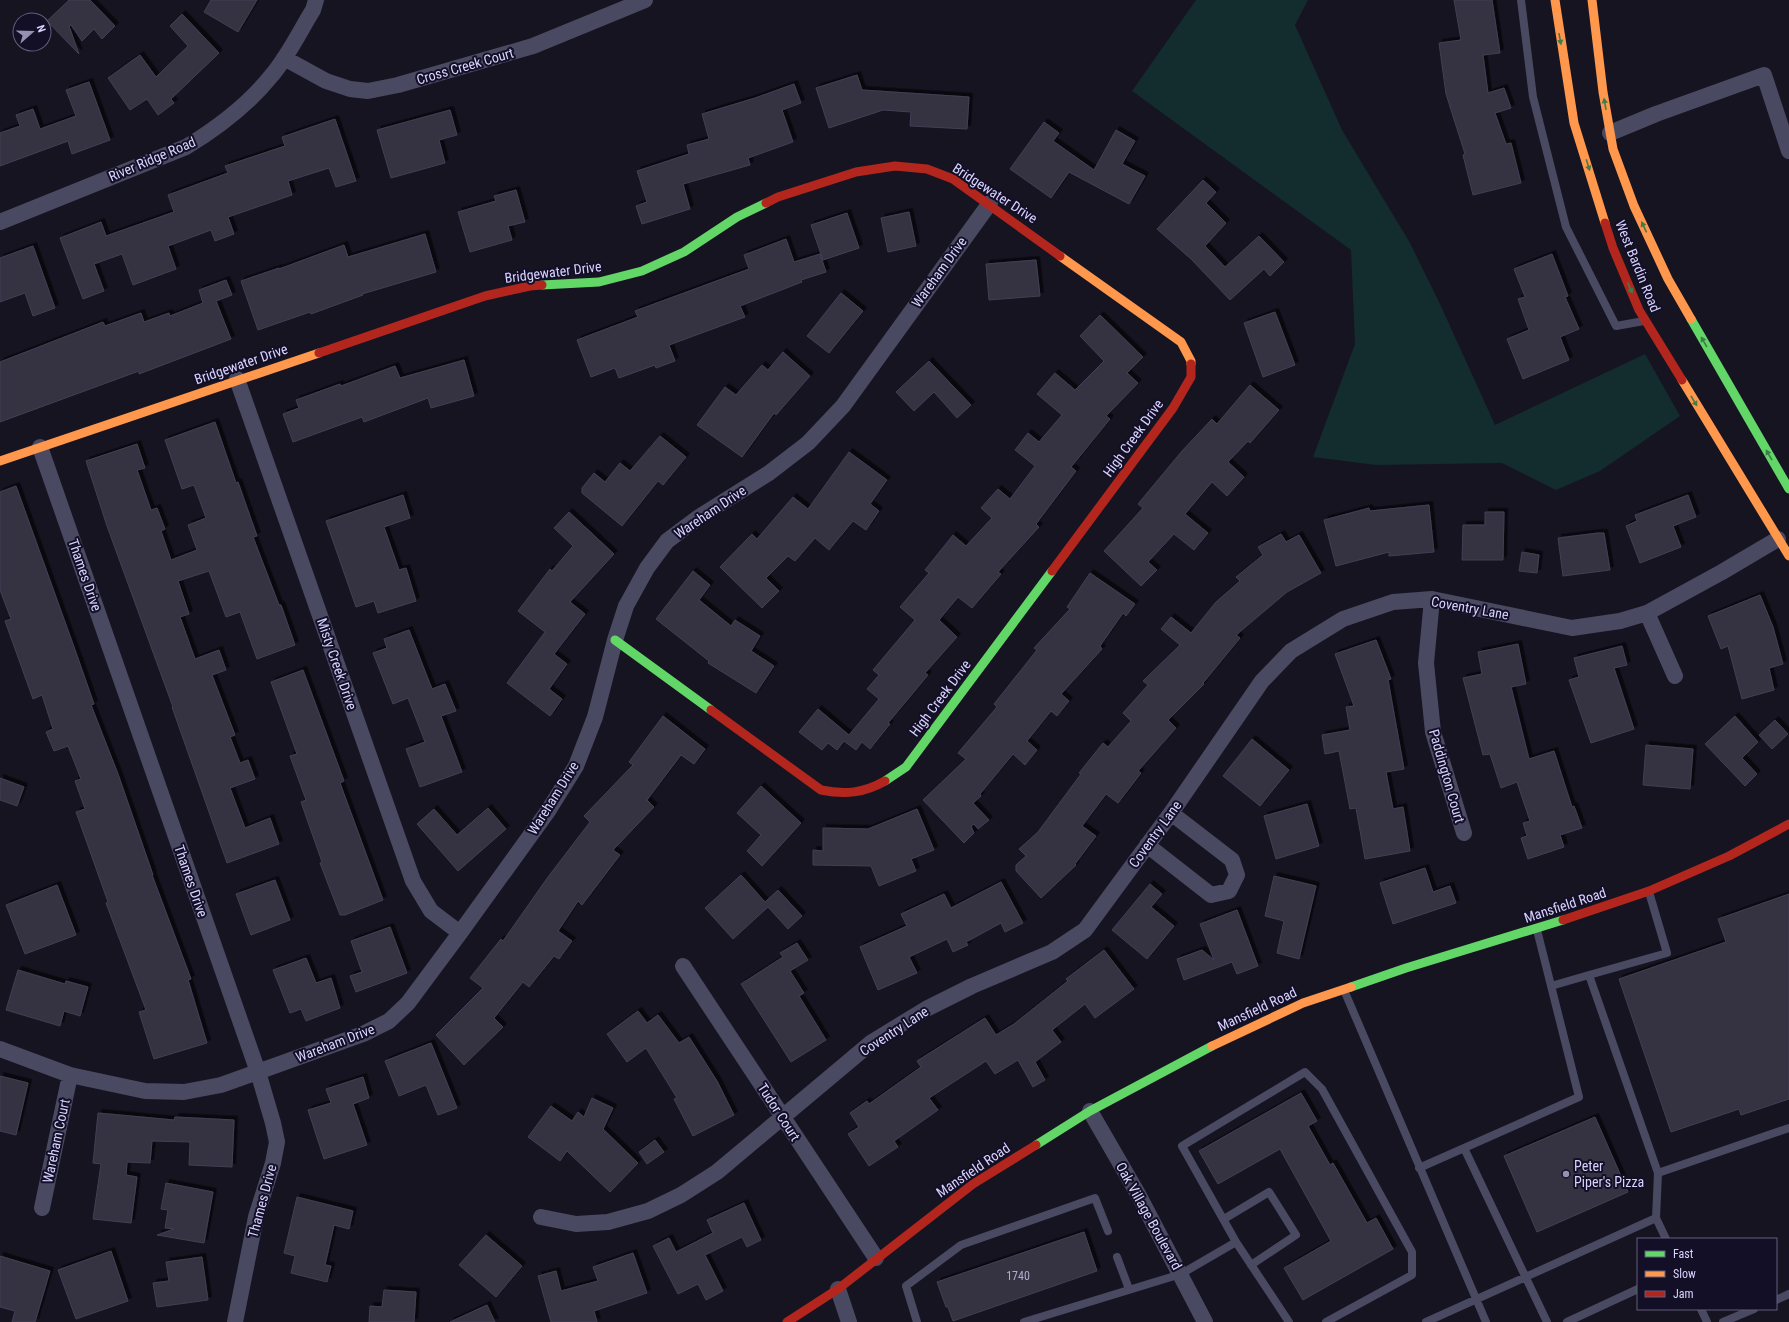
<svg xmlns="http://www.w3.org/2000/svg" width="1789" height="1322" viewBox="0 0 1789 1322" font-family="'Roboto Condensed',sans-serif">
<defs>
<filter id="shadow"><feDropShadow dx="3.5" dy="-3.5" stdDeviation="0" flood-color="#0009"/></filter>
</defs>
<rect width="100%" height="100%" fill="#161421"/>
<!-- green -->
<path fill="#132c2d" d="M1196 0H1308L1295 25 1342 130 1410 243 1440 304 1495 425 1645 354 1680 416 1600 471 1556 490 1502 463 1376 465 1313 457 1355 344 1351 250 1132 91Z"/>
<!-- building -->
<path fill="#343243" stroke="#433f54" filter="url(#shadow)" d="M69 0H90L115 26 102 39 94 29 82 41 71 25 69 26 79 54 47 21Z
M211 0H257L238 32 204 12Z
M1454 0H1492L1500 53 1483 55 1488 93 1504 88 1511 108 1495 113 1506 144 1511 143 1521 183 1473 195 1463 155 1465 154 1446 94 1439 43 1461 40Z
M182 14 219 53 171 99 174 103 158 115 147 99 130 110 108 78 140 55 156 77 188 46 170 26Z
M857 75 862 90 969 97 967 129 910 126 911 112 883 110 829 128 816 88Z
M89 82 110 140 72 154 68 141 0 166V133L20 126 16 115 33 109 40 129 76 116 66 90Z
M794 84 801 103 782 110 793 142 748 158 750 165 683 184 690 209 642 224 636 206 647 202 637 171 689 154 687 145 709 139 702 114 755 98Z
M450 110 457 135 439 140 445 163 391 178 377 130Z
M335 119 356 181 336 187 329 168 288 181 292 195 228 217 234 234 215 241 211 230 168 246 176 269 133 285 122 254 94 264 104 291 83 299 60 238 101 222 106 236 174 212 168 195 228 173 225 166 285 146 282 137Z
M1044 122 1059 133 1053 141 1094 170 1116 130 1135 141 1122 164 1145 176 1129 204 1069 172 1051 198 1010 169Z
M1203 180 1216 192 1206 203 1226 223 1205 246 1225 267 1259 236 1284 262 1270 276 1264 269 1230 300 1192 260 1157 229Z
M516 190 525 222 508 226 512 240 470 252 458 212 496 201 494 196Z
M909 212 916 246 888 252 881 218Z
M847 213 859 248 823 260 811 225Z
M425 234 436 272 362 294 363 295 311 314 310 312 258 330 241 281 279 268V269L344 245 348 257Z
M786 239 794 262 820 254 826 272 801 280 802 282 740 306 745 317 669 345 675 361 656 368 655 365 619 378 615 368 591 377 577 340 638 317 635 311 749 269 744 255Z
M33 246 55 308 33 316 25 293 0 302V258Z
M1552 254 1568 296 1565 297 1579 329 1560 337 1569 360 1523 379 1507 339 1529 330 1518 299 1525 297 1514 269Z
M1036 260 1040 296 989 300 986 264Z
M226 280 232 295 216 301 231 339 139 374V371L0 422V362L103 322 105 326 141 313 144 322 169 313 170 316 203 303 199 290Z
M841 293 863 311 829 353 807 336Z
M1275 312 1295 365 1263 377 1244 323Z
M1100 315 1143 357 1127 373 1138 383 1106 416 1110 419 1071 467 1076 471 1036 524 1039 527 998 572 1001 574 972 608 958 597 939 620 957 637 925 673 928 675 888 723 890 724 870 749 862 742 856 750 844 741 837 750 828 743 822 750 799 732 818 709 849 735 879 699 867 689 879 675 873 670 915 620 900 607 929 573 925 570 953 535 966 546 992 518 981 508 998 489 1010 499 1035 466 1015 450 1028 433 1039 442 1062 415 1037 394 1055 373 1075 390 1104 361 1080 336Z
M783 352 810 376 776 415 774 413 742 457 697 425 725 387 736 395 762 365 768 370Z
M464 360 474 396 431 408 428 398 364 422 362 417 293 442 283 414 299 408 296 400 340 384 341 386 395 366 400 378Z
M929 361 971 405 957 418 934 392 914 411 896 392Z
M1250 385 1279 410 1250 443 1248 441 1228 462 1244 477 1227 496 1212 482 1185 514 1208 533 1194 550 1174 534 1148 562 1157 570 1141 586 1104 551 1143 508 1138 504 1182 451 1212 419 1217 424Z
M215 422 236 483 238 482 257 536 253 537 279 605H281L295 645 257 659 240 612 226 617 209 571 178 581 189 614 180 617 195 659 219 650 226 670 212 675 235 735 230 737 240 763 248 760 255 779 230 788 245 828 270 818 279 844 227 863 172 707H173L107 526 86 461 137 444 145 468 137 470 151 510 157 508 165 529 161 531 171 560 197 550 188 525 206 518 194 485 182 489 165 440Z
M660 436 686 457 663 485 658 481 622 526 582 493V488L594 473 605 482 620 463 630 471Z
M849 452 887 480 870 504 879 511 866 530 853 521 829 550 815 538 795 561 788 556 766 578 779 591 762 608 720 567 752 534 757 539 793 497 808 509Z
M16 486 74 647 94 704 91 705 118 774 153 875H152L191 979 188 980 207 1043 154 1059 139 1012 146 1010 106 903 108 902 76 812 85 809 75 781 81 779 68 746 54 751 46 732 53 729 42 695 33 699 5 621 11 619 0 590V492Z
M403 495 410 518 384 527 399 570 406 568 416 601 378 613 374 601 356 607 326 521Z
M1688 495 1696 517 1673 526 1681 547 1640 563 1626 526 1637 521 1635 515Z
M1429 505 1434 552 1389 556V552L1336 566 1324 520 1369 508 1370 511Z
M569 512 614 554 570 602 585 614 554 654 567 664 549 689 562 699 550 716 507 683 545 632 518 611 550 569 552 571 573 546 554 528Z
M1485 512H1504L1503 560H1462L1463 525H1485Z
M1598 533H1604L1610 570 1563 576 1558 538Z
M1281 534 1286 542 1299 535 1321 573 1287 592 1236 635 1240 638 1203 683 1204 684 1168 720 1176 728 1138 771 1141 773 1118 803 1106 794 1082 826 1096 836 1075 864 1076 865 1041 898 1016 871V865L1026 856 1019 849 1038 832 1081 774 1079 773 1103 743 1108 747 1131 721 1123 713 1148 685 1143 681 1180 645 1161 629 1171 617 1191 633 1216 602 1240 581 1236 577 1263 555 1258 547Z
M1522 552 1539 555 1537 573 1519 571Z
M693 571 710 585 699 600 731 626 735 620 760 636 751 651 774 666 756 693 708 663 709 661 656 619Z
M1090 573 1135 604 1126 616 1123 613 1100 646 1102 649 1061 694 1069 701 1057 716 1051 711 1027 741 1037 750 1025 765 1013 754 980 794 981 796 973 803 989 820 978 829 974 824 971 826 974 833 964 843 923 800 966 759 958 753 997 707 994 704 1037 650 1034 648 1070 609 1067 607Z
M1760 595 1773 627 1783 664 1769 668 1774 690 1742 699 1728 646 1721 649 1708 616Z
M409 630 432 689 445 684 456 711 441 716 462 772 420 787 406 749 425 742 408 698 393 704 373 653 387 648 384 639Z
M1376 640 1391 679 1388 680 1404 769 1386 772 1393 809 1403 807 1410 851 1365 859 1356 808 1350 809 1339 751 1325 754 1322 735 1350 730 1346 707 1354 706 1335 654Z
M1518 644 1526 684 1511 687 1529 759 1554 751 1572 807 1574 806 1582 828 1560 835 1564 847 1528 859 1521 838 1527 836 1523 823 1530 821 1517 782 1501 788 1490 754 1483 755 1463 678 1482 674 1478 652Z
M1622 646 1627 665 1614 668 1634 729 1591 743 1569 680 1579 677 1574 658Z
M303 670 344 781 340 783 383 900 345 915H340L320 863 322 862 301 802 306 800 290 756 297 754 271 682Z
M663 716 705 749 694 764 681 755 647 800 654 807 613 850 620 855 582 905 578 901 558 931 572 941 559 959 554 956 529 987 523 982 494 1018 503 1027 464 1065 436 1035 483 988 470 978 501 939 503 941 548 877 590 822 584 816 633 765 629 762Z
M1735 716 1758 742 1742 758 1757 774 1745 786 1705 744Z
M1775 720 1788 734 1772 749 1759 735Z
M1252 739 1289 770 1260 806 1223 776Z
M1646 745 1693 749 1690 789 1643 785Z
M0 778 24 787 17 806 0 800Z
M761 786 801 823 762 866 747 851 761 835 737 813Z
M1307 804 1319 846 1276 859 1264 816Z
M488 808 506 829 458 871 417 824 434 809 457 835Z
M917 809 934 850 911 859 916 871 879 886 871 866 813 865V850L823 851V828L868 829Z
M1425 868 1433 892 1450 886 1456 903 1393 924 1380 883Z
M741 875 765 902 778 890 802 916 788 929 768 907 733 939 705 908Z
M1274 876 1316 886 1299 959 1277 953 1284 921 1265 916Z
M275 880 290 920 251 935 236 894Z
M1001 882 1023 923 1005 932 1001 923 966 942 968 945 953 952 947 939 909 957 917 973 878 990 860 947 907 926 901 914 944 894 951 908Z
M1150 884 1162 894 1151 907 1174 926 1147 959 1112 930Z
M57 885 76 935 25 954 6 905Z
M1789 894V1099L1741 1115 1739 1109 1671 1132 1619 979 1726 942 1718 919Z
M1237 910 1258 966 1237 974 1232 962 1184 980 1177 959 1202 950 1214 960 1200 924Z
M390 927 407 973 356 992 350 976 362 972 351 941Z
M797 943 808 960 790 971 804 993 799 996 826 1040 791 1062 741 984 783 957 780 953Z
M1104 950 1134 989 1095 1018 1085 1004 1052 1030 1061 1042 1035 1062 1045 1080 1033 1087 1018 1060 995 1074 986 1061 929 1098 938 1110 894 1141 898 1147 869 1166 848 1134 859 1127 850 1113 867 1101 869 1104 921 1067 917 1061 985 1018 996 1035 1014 1024 1068 981 1066 979Z
M306 958 316 983 331 978 340 1008 306 1021 301 1009 290 1013 273 970Z
M18 970 65 984 66 981 88 987 80 1016 64 1011 60 1026 6 1010Z
M638 1011 647 1023 658 1015 679 1043 689 1037 717 1081 734 1115 693 1136 674 1099 677 1098 646 1048 627 1062 607 1034Z
M431 1043 457 1108 438 1115 426 1085 399 1096 385 1061Z
M0 1076 28 1083 16 1135 0 1131Z
M363 1077 369 1098 353 1104 367 1145 324 1159 308 1110 331 1103 326 1089Z
M1301 1093 1317 1121 1308 1126 1330 1165 1333 1163 1367 1223 1376 1218 1393 1249 1303 1300 1284 1268 1331 1241 1280 1149 1218 1184 1199 1151Z
M592 1098 613 1108 603 1129 638 1163 610 1192 567 1151 560 1161 528 1137 551 1106 572 1121 578 1112 584 1117Z
M98 1113 174 1120 175 1117 234 1120 232 1167 189 1165 190 1142 152 1141 150 1163 127 1162 126 1175 137 1177 131 1223 93 1219 101 1164 93 1163Z
M1595 1117 1628 1192 1537 1232 1504 1156Z
M655 1140 664 1152 647 1164 639 1152Z
M166 1183 213 1192 204 1243 157 1235 174 1229 165 1228 168 1210 161 1209Z
M297 1197 353 1211 349 1229 334 1225 325 1265 331 1266 327 1282 291 1273 295 1256 284 1253Z
M744 1203 761 1240 747 1247 742 1237 705 1255 723 1291 706 1300 698 1284 678 1294 653 1246 669 1238 676 1252 713 1233 707 1220Z
M1084 1232 1097 1271 953 1321 948 1307H946L937 1282Z
M486 1235 522 1266 496 1297 459 1265Z
M111 1251 128 1301 76 1319 58 1270Z
M633 1253 647 1293 594 1311 597 1322H551L538 1276 556 1271 561 1291 598 1281 593 1267Z
M0 1256 50 1271 35 1322H12L15 1311 0 1307Z
M202 1257 208 1300 157 1307 153 1283 169 1281 166 1262Z
M384 1290 416 1292 414 1322H369L370 1306 382 1307Z
M487 1305 495 1322H450Z"/>
<g fill="none" stroke-linecap="round" stroke-linejoin="round">
<!-- lane -->
<path stroke="#4a4962" stroke-width="8" d="M1521 0 1533 97 1566 227 1616 326 1644 321
M1589 975 1667 953 1649 892
M1551 986 1589 975 1658 1173
M1344 990 1486 1322
M1464 1148 1547 1322
M1419 1168 1579 1097 1537 930
M1656 1218 1658 1173 1789 1128
M1224 1219 1269 1192 1296 1235 1251 1265
M1117 1257 1129 1289
M1776 1300 1789 1294
M1701 1309 1707 1322
M917 1322 906 1286 961 1245 1095 1198 1108 1231
M1024 1322 1181 1274 1236 1242
M1289 1322 1236 1242 1182 1146 1305 1072 1322 1089 1412 1252V1275L1326 1322
M1426 1322 1656 1218 1666 1239
M1567 1322 1638 1289
M1723 1322 1754 1309"/>
<!-- street -->
<path stroke="#4a4962" stroke-width="16" d="M284 58 326 81 350 89 368 91 398 85 533 46 645 0
M1610 133 1656 114 1764 75 1789 151
M0 222 186 147C219 127 248 105 272 75 288 56 300 31 313 10L316 0
M237 379 413 881 431 911 460 933
M40 447 258 1072 273 1123 277 1142 273 1163 256 1217 235 1322
M1432 599 1426 663 1433 732 1464 833
M1647 613 1675 676
M1147 845 1211 895 1229 891 1237 875 1232 860 1171 813
M683 966 876 1258
M0 1049 70 1075 145 1091 184 1092 221 1085 363 1034 389 1021 408 1003 460 933 548 811 576 766 595 717 615 640 626 606 647 568 667 541 699 517 769 473 808 443 843 406 990 203
M1090 1111 1138 1194 1205 1322
M42 1208 70 1075
M541 1217 576 1224 608 1222 648 1211 681 1195 717 1172 872 1042 926 1009 972 986 1052 952 1085 930 1171 813 1262 681 1291 651 1343 619 1393 602 1432 599 1572 628 1620 621 1647 613 1722 572 1778 539
M838 1289 849 1322"/>
<!-- fast -->
<path stroke="#63d668" stroke-width="9" d="M542 285 599 282 642 271 684 252 737 217 766 203
M1691 319 1789 489
M615 640 711 710
M885 781 906 767 1052 571
M1351 987 1406 968 1563 920
M1036 1145 1090 1111 1212 1046"/>
<!-- slow -->
<path stroke="#ff974d" stroke-width="9" d="M1555 0 1574 123 1605 223
M1592 0 1603 92 1613 149 1634 206 1668 279 1691 319
M1060 256 1181 342 1191 361V364
M1682 380 1789 556
M0 461 319 353
M1212 1046 1303 1003 1351 987"/>
<!-- jam -->
<path stroke="#b3261e" stroke-width="9" d="M766 203 778 197 856 172 895 166 927 169 953 179 1060 256
M1605 223 1613 248 1639 310 1682 380
M319 353 485 296 530 286 542 285
M1052 571 1173 408 1191 377V364
M711 710 821 790C845 795 864 793 885 781
M1563 920 1649 891 1729 856 1789 824
M787 1322 838 1289 973 1184 1036 1145"/>
</g>
<!-- one-way arrows -->
<defs><path id="oneway-solid" d="M-6-.8H1V-3.2L6.5 0L1 3.2V.8H-6Z"/></defs>
<g fill="#3f7c4a">
<use href="#oneway-solid" transform="translate(1560 39) rotate(80)"/>
<use href="#oneway-solid" transform="translate(1605 104) rotate(-100)"/>
<use href="#oneway-solid" transform="translate(1588 165) rotate(73)"/>
<use href="#oneway-solid" transform="translate(1644 227) rotate(-115)"/>
<use href="#oneway-solid" transform="translate(1630 288) rotate(67)"/>
<use href="#oneway-solid" transform="translate(1704 342) rotate(-120)"/>
<use href="#oneway-solid" transform="translate(1694 401) rotate(59)"/>
<use href="#oneway-solid" transform="translate(1769 455) rotate(-120)"/>
</g>
<!-- markers -->
<circle fill="#9591b1" stroke="#130f26" stroke-width="1.5" cx="1566" cy="1174" r="4"/>
<g text-anchor="middle" dominant-baseline="central" stroke-width="4" stroke-linejoin="round" paint-order="stroke">
<!-- number labels -->
<g font-size="12" fill="#b0acd0">
<text x="1018" y="1276">1740</text>
</g>
<!-- street labels -->
<g font-size="14" fill="#d9d4ff" stroke="#130f26">
<text transform="translate(465 66) rotate(-16)">Cross Creek Court</text>
<text transform="translate(152 159) rotate(-23)">River Ridge Road</text>
<text transform="translate(995 193) rotate(33)">Bridgewater Drive</text>
<text transform="translate(1638 266) rotate(68)">West Bardin Road</text>
<text transform="translate(553 272) rotate(-7)">Bridgewater Drive</text>
<text transform="translate(939 272) rotate(-54)">Wareham Drive</text>
<text transform="translate(241 364) rotate(-19)">Bridgewater Drive</text>
<text transform="translate(1133 438) rotate(-54)">High Creek Drive</text>
<text transform="translate(710 512) rotate(-34)">Wareham Drive</text>
<text transform="translate(85 575) rotate(71)">Thames Drive</text>
<text transform="translate(1470 608) rotate(10)">Coventry Lane</text>
<text transform="translate(337 664) rotate(71)">Misty Creek Drive</text>
<text transform="translate(940 698) rotate(-53)">High Creek Drive</text>
<text transform="translate(1447 776) rotate(74)">Paddington Court</text>
<text transform="translate(553 798) rotate(-58)">Wareham Drive</text>
<text transform="translate(1155 834) rotate(-54)">Coventry Lane</text>
<text transform="translate(191 881) rotate(71)">Thames Drive</text>
<text transform="translate(1565 905) rotate(-18)">Mansfield Road</text>
<text transform="translate(1257 1009) rotate(-25)">Mansfield Road</text>
<text transform="translate(894 1031) rotate(-33)">Coventry Lane</text>
<text transform="translate(335 1043) rotate(-21)">Wareham Drive</text>
<text transform="translate(779 1112) rotate(57)">Tudor Court</text>
<text transform="translate(56 1141) rotate(-78)">Wareham Court</text>
<text transform="translate(973 1170) rotate(-34)">Mansfield Road</text>
<text transform="translate(262 1201) rotate(-75)">Thames Drive</text>
<text transform="translate(1149 1216) rotate(61)">Oak Village Boulevard</text>
</g>
<!-- poi labels -->
<g font-size="14" fill="#d9d4ff" stroke="#130f26" text-anchor="start">
<text x="1574" y="1166">Peter<tspan x="1574" dy="16">Piper's Pizza</tspan></text>
</g>
</g>
<!-- legend -->
<rect x="1637" y="1238" width="140" height="72" fill="#130f26" stroke="#625e7d"/>
<rect x="1645" y="1251" width="20" height="6" fill="#63d668" stroke="#625e7d"/>
<text x="1673" y="1258" font-size="12" fill="#d9d4ff">Fast</text>
<rect x="1645" y="1271" width="20" height="6" fill="#ff974d" stroke="#625e7d"/>
<text x="1673" y="1278" font-size="12" fill="#d9d4ff">Slow</text>
<rect x="1645" y="1291" width="20" height="6" fill="#b3261e" stroke="#625e7d"/>
<text x="1673" y="1298" font-size="12" fill="#d9d4ff">Jam</text>
<!-- north arrow -->
<g transform="translate(32 32) rotate(70)"><circle r="19" fill="#130f26" stroke="#625e7d"/>
<path d="M0-3L7 15L0 10L-7 15Z" fill="#9591b1"/>
<text y="-6" font-size="11" font-weight="bold" text-anchor="middle" fill="#d9d4ff">N</text>
</g>
</svg>
